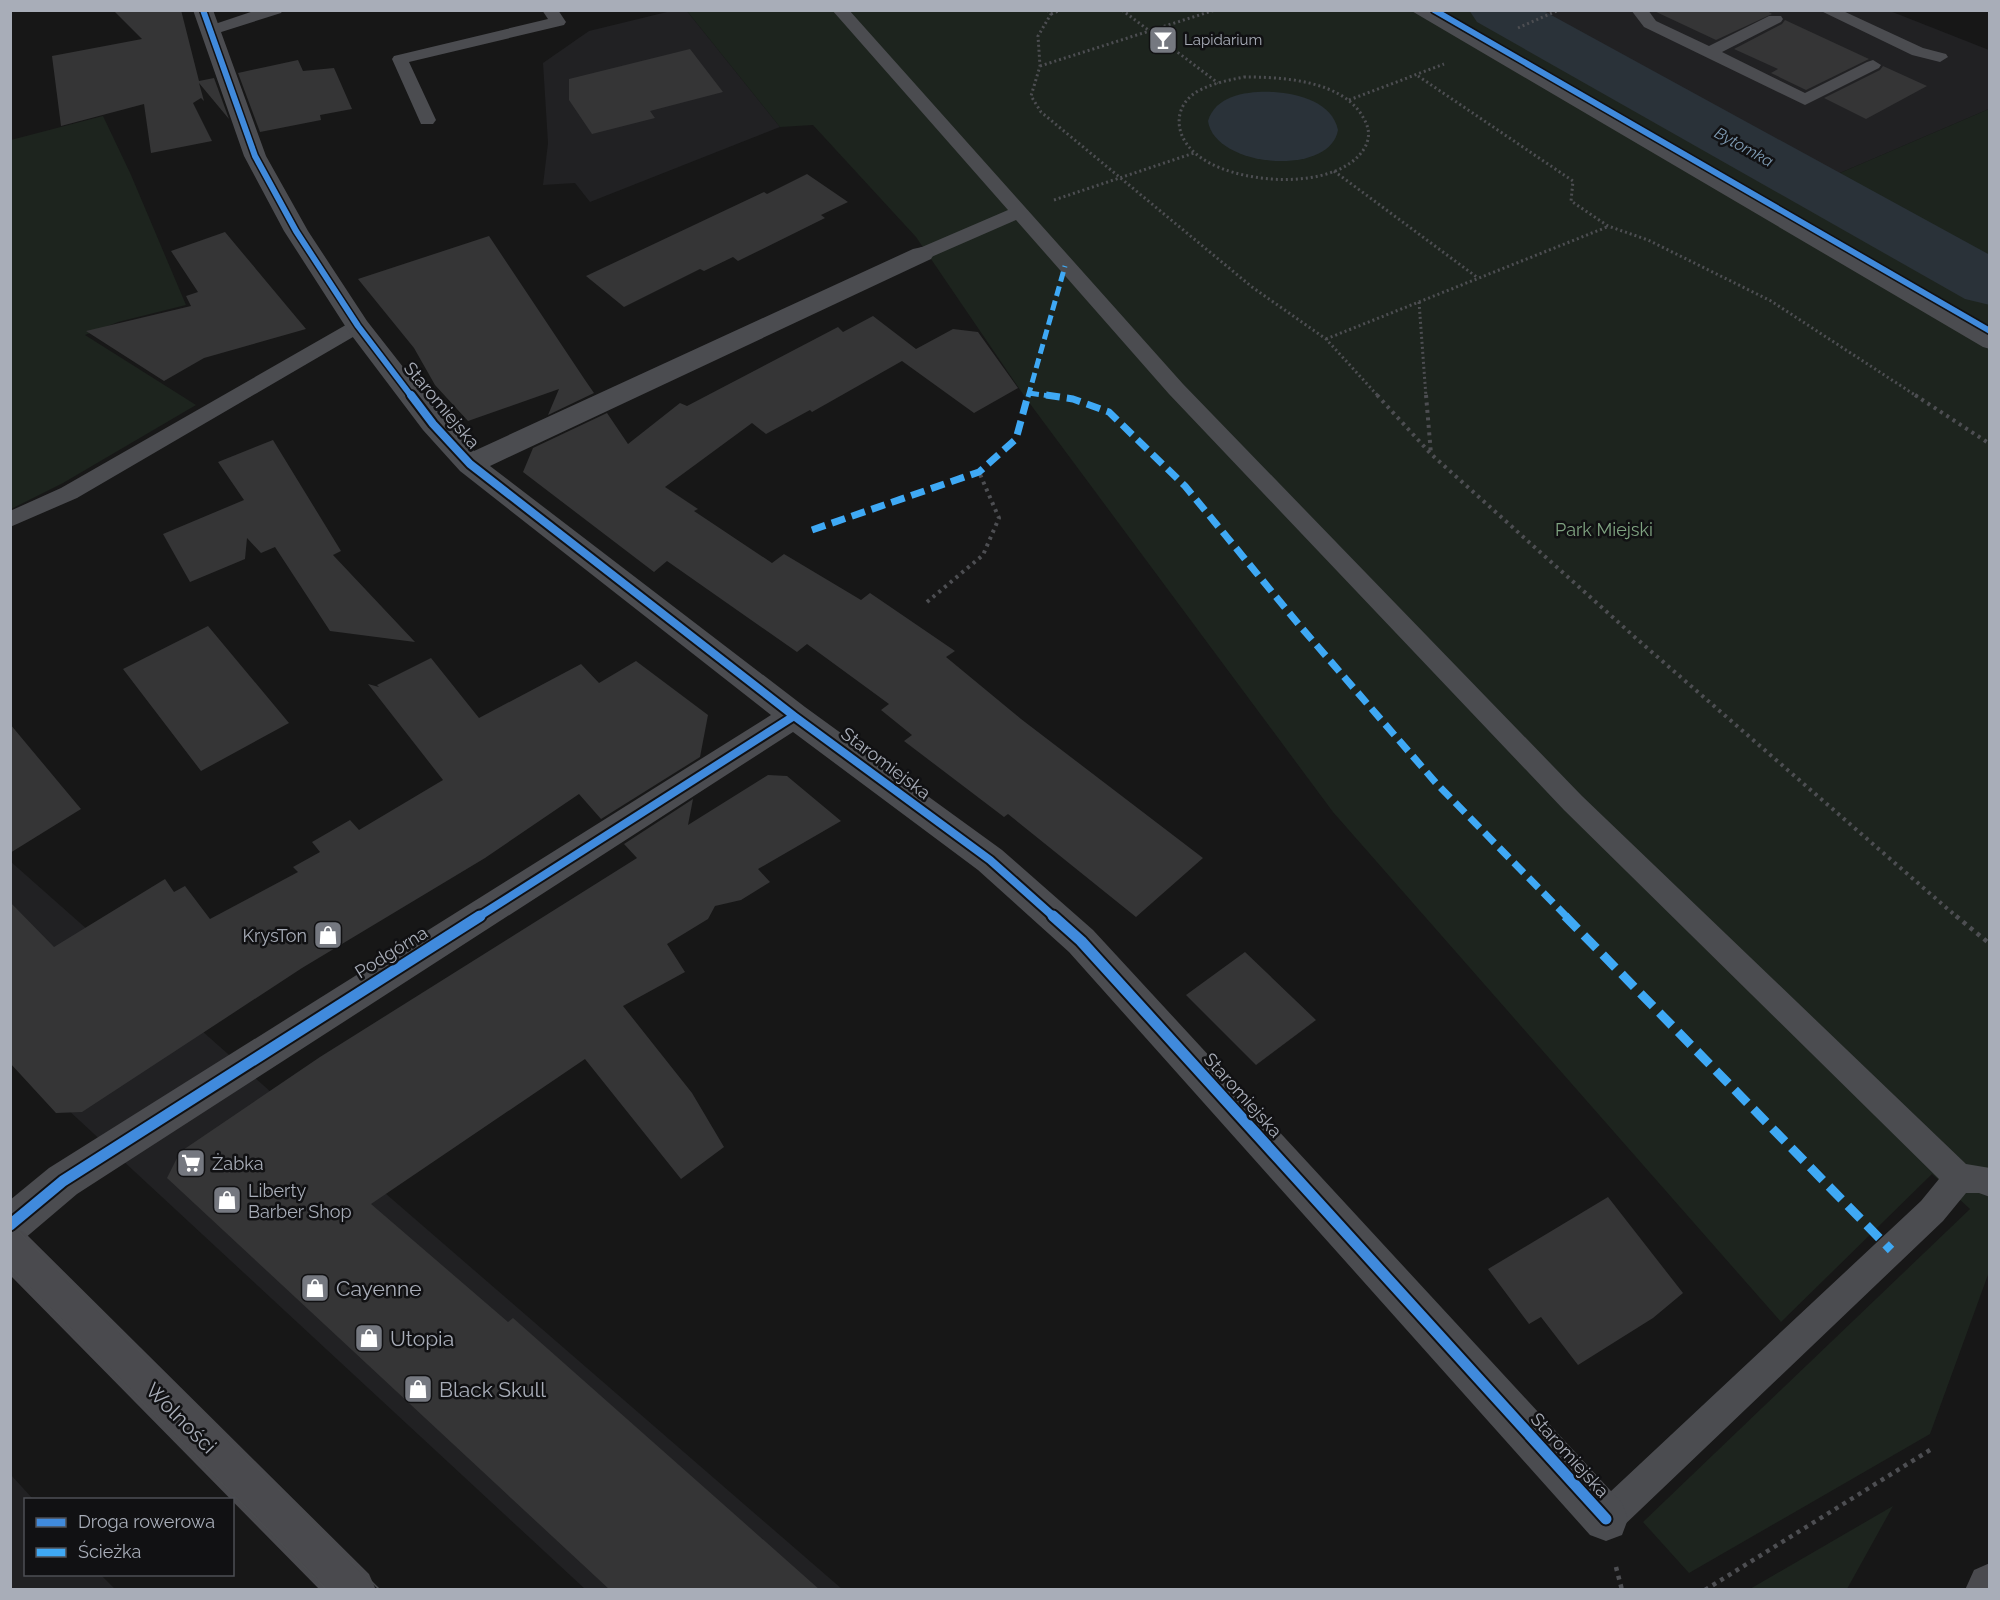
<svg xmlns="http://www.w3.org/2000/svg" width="2000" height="1600" viewBox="0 0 2000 1600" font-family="Raleway,sans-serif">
<rect width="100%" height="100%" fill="#171717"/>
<!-- built -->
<path fill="#212123" d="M671 11H687L780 127 590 202 575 183 543 185 548 143 543 63 589 31Z
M1521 11H1890L1989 50V109L1826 179Z
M10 861 385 1193 842 1589H585L11 1057Z
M11 1475 33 1499 26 1500V1574L101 1575 115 1589H11Z"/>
<!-- green -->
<path fill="#1d241e" d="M687 11H1476L1989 304V1272L1930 1434 1689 1573 1643 1522 1970 1209 1932 1174 1781 1322 1333 812 1025 397 916 237 813 125 780 127Z
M1989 109V270L1826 179Z
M103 116 131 175 186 305 118 322 85 335 196 405 63 483 11 509V140Z
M1893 1506 1847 1589H1750Z"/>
<!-- water -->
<path fill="#2a3239" d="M1274 92C1299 94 1332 102 1338 130 1330 177 1215 168 1208 121 1216 94 1250 91 1274 92Z"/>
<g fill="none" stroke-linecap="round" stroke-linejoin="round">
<!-- river -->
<path fill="#2a3239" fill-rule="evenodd" d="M1469 10H1542L1990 255V305L1965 299 1477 22Z"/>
</g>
<!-- building -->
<path fill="#353536" d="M113 10H181L199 81 214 78 229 119 199 83 204 101 201 98 193 103 212 141 151 153 144 104 61 126 52 56 142 39Z
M1652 10H1766L1772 14 1716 40Z
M1785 20 1869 59 1806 90 1771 73 1778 69 1734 49 1782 24Z
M690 49 723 92 650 111 655 118 592 134 569 100V79Z
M298 60 303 71 334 68 352 109 320 115 321 120 260 132 238 73Z
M1883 66 1927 86 1866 119 1824 98 1880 70Z
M807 174 848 202 821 215 825 218 738 261 733 257 704 271 700 269 624 307 586 276 764 192 767 194Z
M225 232 306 329 204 358 164 381 86 331 191 306 186 296 198 292 171 251Z
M489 236 585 380 594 393 548 415 559 389 468 421 435 385 414 348 358 279Z
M873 316 916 349 953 329 978 332 1018 388 974 413 902 361 812 412 810 410 766 434 752 423 665 487 698 509 694 511 772 563 784 554 861 600 870 593 955 651 946 657 1021 719 1203 858 1136 917 1008 814 1004 817 904 741 912 735 881 710 889 704 807 644 797 652 667 561 654 572 523 472 533 448 607 413 628 444 680 403 687 406 838 327 843 332Z
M273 440 341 551 333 555 415 642 330 631 275 547 261 553 247 538 245 559 190 582 163 534 244 500 218 462Z
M208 626 289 723 201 771 123 669Z
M431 658 479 718 581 664 599 683 636 661 708 715 700 757 601 819 579 794 485 858 302 968 82 1112 56 1113 10 1063V902L54 947 165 879 174 892 185 886 210 919 298 872 293 867 320 852 312 842 350 820 359 830 443 780 368 684 379 687 377 685Z
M10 724 81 809 10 853Z
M768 775 787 776 841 821 758 869 770 882 741 900 715 906 708 919 667 944 685 972 623 1006 692 1093 724 1147 681 1179 585 1059 371 1204 508 1322 513 1318 820 1590H610L167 1178 180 1152 320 1057 637 858 624 844 693 799 688 825Z
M1245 952 1316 1020 1256 1065 1186 995Z
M1608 1197 1683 1293 1653 1318 1578 1365 1541 1317 1529 1324 1488 1269Z"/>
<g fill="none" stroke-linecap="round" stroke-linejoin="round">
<!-- path-far2 -->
<path stroke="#4d4e52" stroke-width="3" stroke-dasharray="2 3" stroke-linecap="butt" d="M1047 10 1051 14 1038 36 1040 66 1031 96 1041 112 1252 287 1326 339 1379 397
M1122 10 1218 83
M1051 14 1061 10
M1518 28 1559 10
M1040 66 1215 10
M1418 76 1573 181 1571 201 1608 226 1648 240 1771 301 1918 397
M1244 77C1282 77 1344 80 1364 119 1370 129 1370 139 1364 149 1336 193 1230 185 1195 153 1173 134 1173 104 1200 90 1214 83 1229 80 1244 77Z
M1349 100 1444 64
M1334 171 1478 278
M1054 200 1194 153
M1419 302 1426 397
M1326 339 1607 227"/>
<!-- path-far1 -->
<path stroke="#4d4e52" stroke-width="4" stroke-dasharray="3 4.5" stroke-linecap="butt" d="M1377 395 1431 454 1638 640 1957 917
M1426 395 1431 454
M1915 395 1990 444
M927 602 983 555 999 518 979 472"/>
<!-- path -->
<path stroke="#4d4e52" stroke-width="4.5" stroke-dasharray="4 5" stroke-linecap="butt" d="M1956 916 1990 944
M1616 1567 1622 1590
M1705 1590 1930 1450"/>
<!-- service -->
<path fill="#4b4c50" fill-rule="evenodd" d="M257 10H283L281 13 215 34 209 36 201 31 203 28Z
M542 10H558L566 22 564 25 409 62 436 120 433 124H421L392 59 394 56 548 19Z
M832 10H849L1183 384 1582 796 1966 1164 1990 1168V1197L1979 1193H1966L1943 1221 1618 1531 1606 1536 1594 1531 1589 1519 1594 1507 1921 1201 1939 1179 1564 810 1169 394 1016 220 929 258H915L913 254 915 250 1008 210Z
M1410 10H1430L1990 334V349L1983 347Z
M1631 10H1648L1656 21 1709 46 1769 16H1781L1783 19 1781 22 1722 52 1805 93 1867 62 1873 60 1881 65 1879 68 1805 105 1644 27Z
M1819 10H1841L1923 48 1946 54 1948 57 1940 62 1912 55Z
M358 320 365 322 368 326 365 330 77 498 10 527V511L61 488 351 322Z"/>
<!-- minor -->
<path fill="#4b4c50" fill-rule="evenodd" d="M193 10H213L266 156 308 231 367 321 443 418 474 451 913 249 922 247 931 249 934 254 931 259 490 466 805 707 1002 850 1093 930 1622 1503 1628 1519 1622 1535 1606 1541 1590 1535 1069 952 978 870 793 732 77 1194 24 1239 10 1244V1200L49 1168 771 715 460 471 423 430 349 332 284 231 244 156Z"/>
<!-- secondary -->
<path fill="#4a4a4e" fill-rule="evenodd" d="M10 1227 24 1232 369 1574 376 1590H320L10 1275Z
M1990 1563V1590H1965L1974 1570Z"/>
<!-- tram -->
<path stroke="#4b4c4f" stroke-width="1.5" d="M10 1223 380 1590
M10 1268 327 1590"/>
<!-- quiet-far2 -->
<path stroke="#3fa9f5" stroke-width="5" stroke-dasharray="10 5" stroke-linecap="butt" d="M1029 393 1057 397
M1028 397 1065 266"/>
<!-- quiet-far1 -->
<path stroke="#3fa9f5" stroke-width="7" stroke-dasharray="14 7" stroke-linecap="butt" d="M1046 395 1073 399 1109 412 1185 486 1300 626 1436 783 1567 917
M812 530 979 472 1016 439 1028 395"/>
<!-- quiet -->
<path stroke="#3fa9f5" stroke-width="9" stroke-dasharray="18 9" stroke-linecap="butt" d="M1565 916 1891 1250"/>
<!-- cycleway-far2 casing -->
<g stroke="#111113" stroke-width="9">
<path id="cycleway-far2" d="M203 10 255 156 296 231 358 326 412 397
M1434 10 1990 331"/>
</g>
<!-- cycleway-far1 casing -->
<g stroke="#111113" stroke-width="12">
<path id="cycleway-far1" d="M411 395 433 424 470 464 794 716 990 860 1054 917
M478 917 794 716"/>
</g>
<!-- cycleway casing -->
<g stroke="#111113" stroke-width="15">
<path id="cycleway" d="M1053 916 1081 941 1606 1519
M10 1225 63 1181 480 916"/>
</g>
<!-- cycleway-far2 -->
<use href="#cycleway-far2" stroke="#408adc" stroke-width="6"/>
<!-- cycleway-far1 -->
<use href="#cycleway-far1" stroke="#408adc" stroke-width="8"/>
<!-- cycleway -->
<use href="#cycleway" stroke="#408adc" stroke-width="11"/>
</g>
<!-- icons -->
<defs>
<g id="bar-square" transform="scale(1.5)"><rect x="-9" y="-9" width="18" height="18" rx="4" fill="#757880" stroke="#111113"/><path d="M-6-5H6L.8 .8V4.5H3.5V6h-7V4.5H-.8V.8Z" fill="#fff"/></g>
<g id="shop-square" transform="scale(1.5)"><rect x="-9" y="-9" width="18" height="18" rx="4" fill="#757880" stroke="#111113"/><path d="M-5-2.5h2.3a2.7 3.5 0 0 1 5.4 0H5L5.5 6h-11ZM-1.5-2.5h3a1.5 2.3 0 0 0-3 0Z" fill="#fff"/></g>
<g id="supermarket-square" transform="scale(1.5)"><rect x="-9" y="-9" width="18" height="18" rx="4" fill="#757880" stroke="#111113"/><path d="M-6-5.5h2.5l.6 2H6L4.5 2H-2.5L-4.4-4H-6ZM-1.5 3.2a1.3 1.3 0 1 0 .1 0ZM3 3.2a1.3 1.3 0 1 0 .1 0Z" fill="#fff"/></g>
</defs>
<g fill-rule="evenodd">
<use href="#bar-square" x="1163" y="40"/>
<use href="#shop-square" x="328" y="935"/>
<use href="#supermarket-square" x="191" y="1163"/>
<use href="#shop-square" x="227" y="1200"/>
<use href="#shop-square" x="315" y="1288"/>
<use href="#shop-square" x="369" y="1338"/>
<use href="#shop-square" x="418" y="1389"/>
</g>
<g text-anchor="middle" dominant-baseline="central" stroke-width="5" stroke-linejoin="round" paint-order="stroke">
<!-- far-poi labels -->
<g font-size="15" fill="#a8adb8" stroke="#111113" text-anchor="start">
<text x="1184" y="40">Lapidarium</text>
</g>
<!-- far-water labels -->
<g font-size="16" font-style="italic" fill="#7f9bb3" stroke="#111113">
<text transform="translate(1744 147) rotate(29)">Bytomka</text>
</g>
<!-- street labels -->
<g font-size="18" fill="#a8adb8" stroke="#111113">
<text transform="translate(442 405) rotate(50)">Staromiejska</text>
<text transform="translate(886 763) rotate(37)">Staromiejska</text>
<text transform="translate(391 952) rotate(-32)">Podgórna</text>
<text transform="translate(1243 1095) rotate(48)">Staromiejska</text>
<text transform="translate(1570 1455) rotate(48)">Staromiejska</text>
</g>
<!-- park labels -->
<g font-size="18" fill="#7fa381" stroke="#111113">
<text x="1604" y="529">Park Miejski</text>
</g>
<!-- poi labels -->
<g font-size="18" fill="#a8adb8" stroke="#111113" text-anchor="start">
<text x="307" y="935" text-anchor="end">KrysTon</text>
<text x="212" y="1163">Żabka</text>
<text x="248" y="1190">Liberty<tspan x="248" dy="21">Barber Shop</tspan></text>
</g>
<!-- near-poi labels -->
<g font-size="21" fill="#a8adb8" stroke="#111113" text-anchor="start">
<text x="336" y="1288">Cayenne</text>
<text x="390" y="1338">Utopia</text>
<text x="439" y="1389">Black Skull</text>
</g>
<!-- near-street labels -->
<g font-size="21" fill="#a8adb8" stroke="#111113">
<text transform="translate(181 1418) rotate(45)">Wolności</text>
</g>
</g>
<!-- border -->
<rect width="2000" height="1600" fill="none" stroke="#a8adb8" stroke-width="24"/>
<!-- legend -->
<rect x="24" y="1498" width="210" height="78" fill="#111113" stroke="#4d4f55" stroke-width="1.5"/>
<rect x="36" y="1518" width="30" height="9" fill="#408adc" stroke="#4d4f55" stroke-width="1.5"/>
<text x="78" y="1528" font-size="18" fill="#a8adb8">Droga rowerowa</text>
<rect x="36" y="1548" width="30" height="9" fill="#3fa9f5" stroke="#4d4f55" stroke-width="1.5"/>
<text x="78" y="1558" font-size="18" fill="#a8adb8">Ścieżka</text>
</svg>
